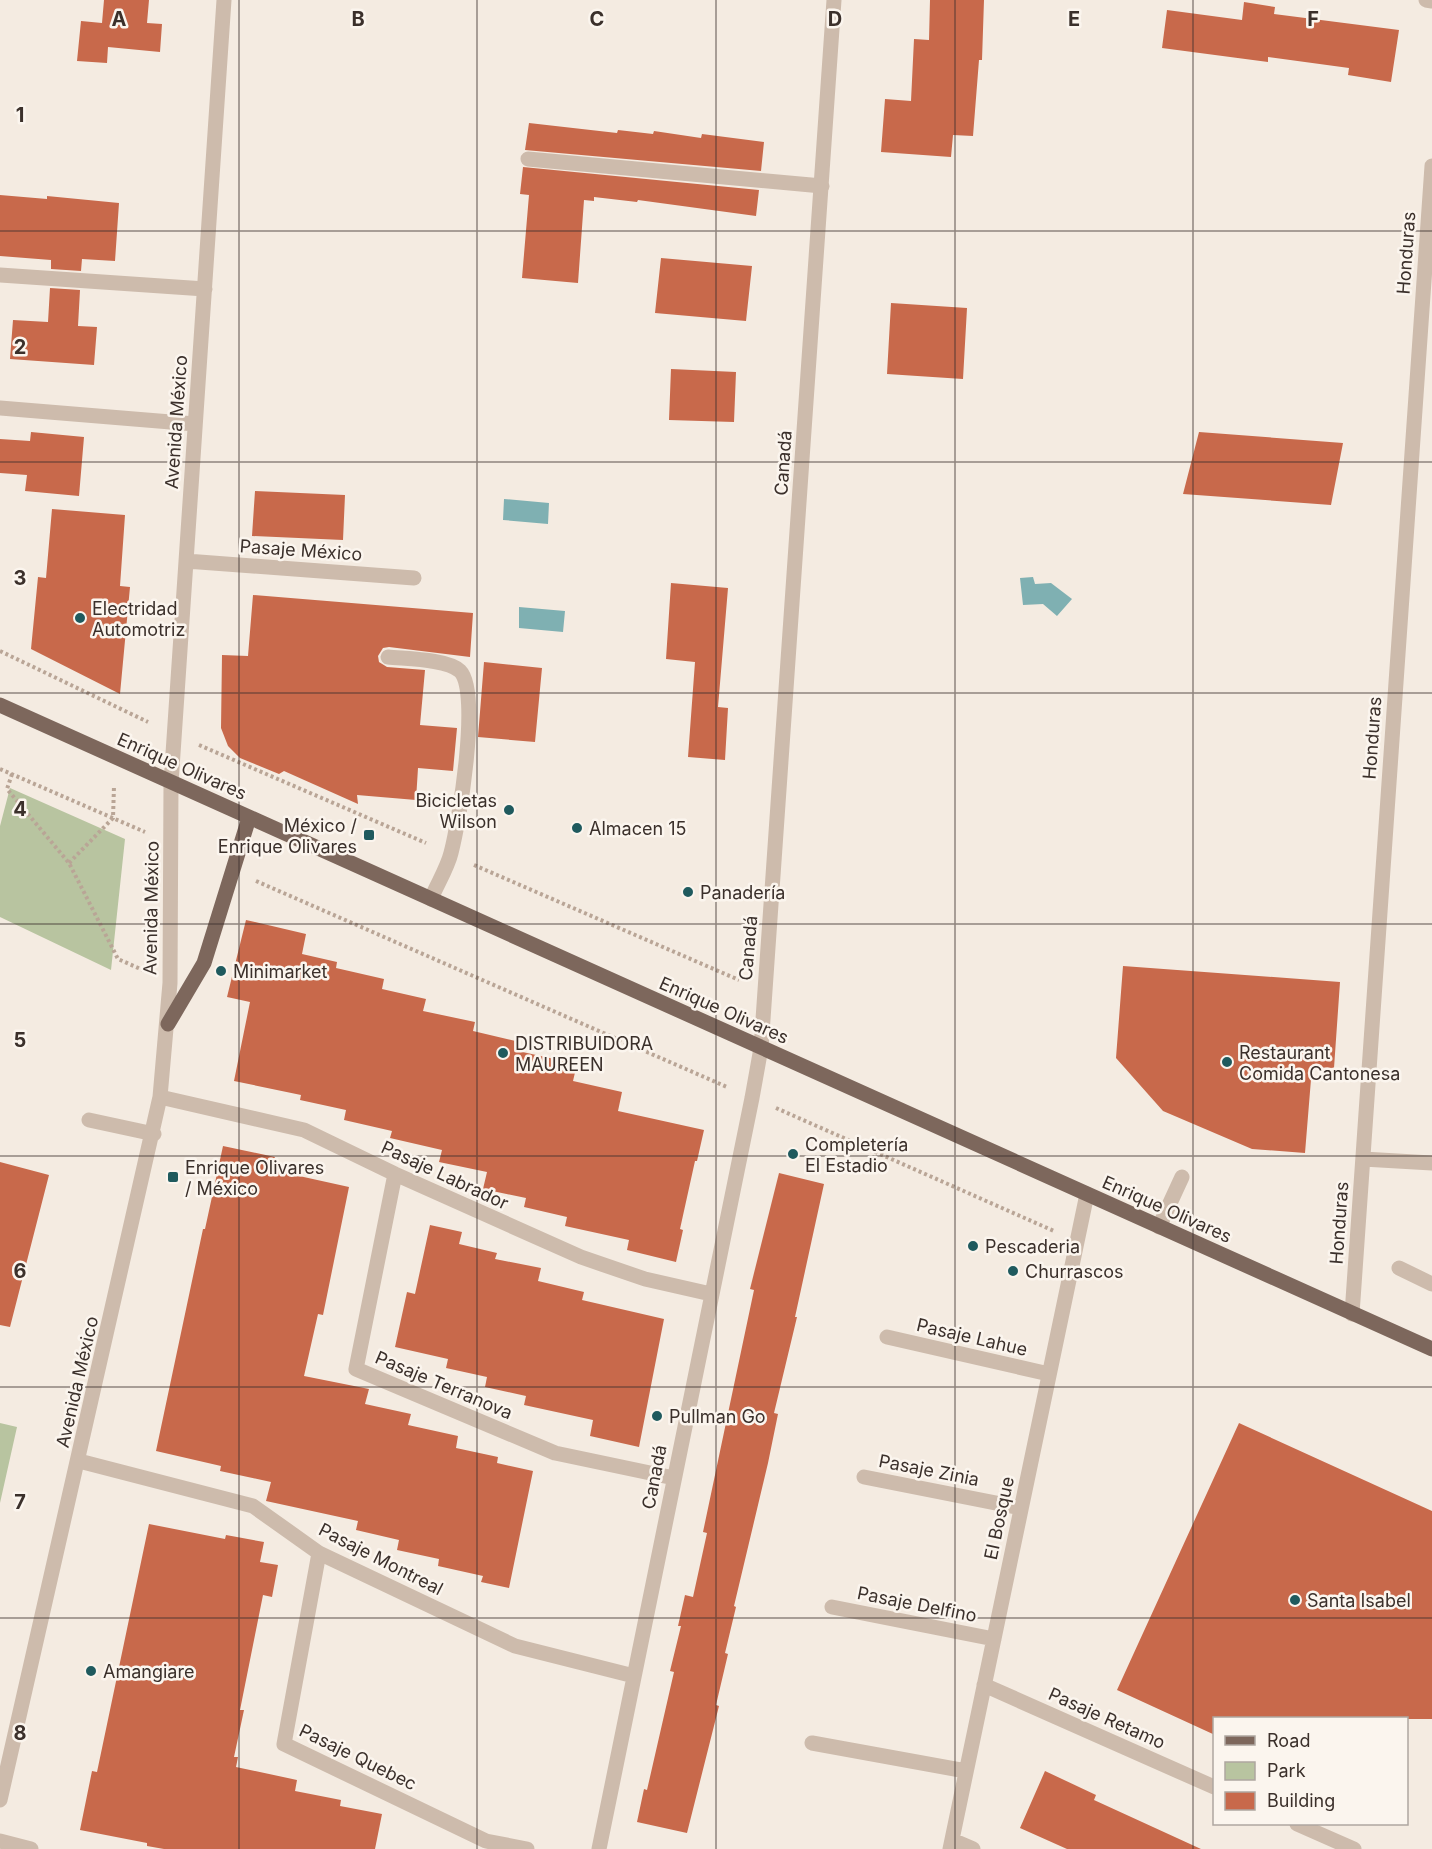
<svg xmlns="http://www.w3.org/2000/svg" width="1432" height="1849" viewBox="0 0 1432 1849" font-family="Inter,sans-serif">
<rect width="100%" height="100%" fill="#f4ebe1"/>
<!-- green -->
<path fill="#b8c4a0" d="M10 788 125 839 111 970 0 917V826Z
M0 1423 17 1427 0 1503Z"/>
<!-- water -->
<path fill="#7fb0b2" d="M504 499 549 503 548 524 503 520Z
M1033 577 1035 584 1051 583 1072 599 1057 616 1043 604 1023 605 1020 578Z
M519 607 565 611 563 632 519 628Z"/>
<!-- building -->
<path fill="#c8694b" d="M104 0H149L147 23 162 24 160 52 108 47 107 63 77 61 81 21 102 23Z
M930 0H984L982 60H979L973 136 953 135 951 157 881 152 885 99 911 101 914 39 929 40Z
M1244 2 1275 7 1274 14 1399 30 1391 82 1348 75 1349 68 1268 57V62L1162 48 1167 10 1242 20Z
M529 123 617 133 618 130 653 134 654 131 701 138 702 134 764 142 761 171 525 150Z
M523 167 759 190 756 216 638 200 637 202 594 197V201L584 200 578 283 522 278 529 195 520 194Z
M0 195 47 199V196L119 203 115 261 82 259 81 271 51 269V260L0 256Z
M661 258 752 266 746 321 655 313Z
M50 288 80 290 78 326 97 327 94 365 10 359 13 320 48 322Z
M891 303 967 308 963 379 887 374Z
M671 369 736 372 734 422 669 420Z
M31 432 84 437 79 496 25 491 27 475 0 473V439L30 441Z
M1199 432 1343 443 1331 505 1183 494Z
M255 491 345 495 343 540 252 536Z
M52 509 125 515 120 586 130 587 120 694 31 649 38 577 46 578Z
M671 583 728 588 718 707 728 708 725 760 688 757 695 662 666 659Z
M253 595 473 613 470 657 389 647 383 648 378 656 379 662 387 667 425 670 420 725 457 728 453 771 418 768 416 800 357 795 358 804 284 771 279 774 240 758 228 746 221 728 222 655 248 656Z
M484 662 542 668 535 742 478 737Z
M246 920 306 934 302 954 337 962 336 968 384 979 382 989 426 999 423 1011 475 1022 473 1031 520 1042 518 1051 577 1064 573 1081 622 1092 618 1111 704 1130 697 1161H695L680 1229 683 1230 676 1262 627 1250 629 1240 565 1226 567 1217 524 1207 526 1198 483 1189 487 1172 439 1162 442 1150 390 1138 392 1131 344 1120 346 1110 300 1100 301 1095 234 1081 250 1002 227 997Z
M1123 966 1340 982 1334 1068 1312 1067 1305 1153 1252 1149 1163 1111 1116 1058Z
M223 1146 275 1157 272 1170 349 1187 323 1315 318 1314 304 1376 369 1389 365 1404 411 1414 408 1425 458 1436 456 1448 498 1457 497 1463 533 1471 509 1588 481 1582 483 1576 438 1566 439 1559 397 1550 399 1540 356 1530 358 1521 266 1501 271 1482 220 1471 221 1466 156 1451 203 1229H205Z
M0 1162 49 1175 10 1327 0 1325Z
M779 1173 824 1184 795 1317H797L774 1413 778 1414 768 1463 734 1606 736 1607 725 1653 728 1654 716 1705 719 1706 687 1833 637 1822 644 1789 647 1790 674 1672 670 1671 681 1626H678L685 1595 693 1597 707 1533 703 1532 754 1290 750 1289Z
M430 1225 462 1232 459 1244 497 1253 495 1259 541 1268 538 1281 584 1292 582 1300 664 1319 639 1447 590 1436 593 1420 524 1405 526 1396 485 1387 487 1377 446 1368 448 1359 395 1347 407 1292 415 1294Z
M1239 1423 1432 1511V1719H1215V1735L1117 1690Z
M149 1524 225 1539 226 1535 264 1542 260 1562 278 1565 272 1597 263 1595 240 1710H244L234 1757H238L236 1767 297 1780 295 1791 341 1800 340 1806 382 1814 375 1849H164L147 1846V1843L80 1830 92 1771 97 1772Z
M1045 1771 1096 1795 1094 1800 1201 1849H1067L1020 1828Z"/>
<g fill="none" stroke-linecap="round" stroke-linejoin="round">
<!-- path -->
<path stroke="#b9a596" stroke-width="4" stroke-dasharray="3 3" stroke-linecap="butt" d="M0 651 148 722
M199 745 426 843
M0 769 145 832
M12 774 7 789 69 863 118 959 145 971
M69 863 113 818 114 786
M474 865 739 980
M256 881 727 1087
M776 1108 1054 1231"/>
<!-- minor -->
<path stroke="#cdbbac" stroke-width="15" d="M1426 0 1432 1
M528 159 822 186
M0 275 205 289
M0 408 195 424
M186 561 414 578
M388 657C406 659 447 659 460 671 481 692 459 823 451 853 447 869 437 884 431 899
M160 1097 304 1130 395 1174 581 1257 645 1279 711 1294
M89 1120 154 1134
M1363 1159 1432 1163
M395 1174 356 1369 555 1453 674 1478
M1159 1227 1182 1177
M1399 1268 1432 1284
M1352 1314 1432 166
M887 1337 1049 1374
M79 1461 253 1506 319 1553 515 1646 634 1676
M864 1477 1021 1508
M319 1553 284 1744 486 1841 527 1849
M832 1607 994 1639
M984 1685 1214 1787
M812 1743 966 1771
M0 1800 160 1097 170 983 171 783 224 0
M1297 1824 1354 1849
M952 1840 973 1849
M0 1841 31 1849
M599 1849 752 1098 761 1048 834 0
M950 1849 1087 1194"/>
<!-- major -->
<path stroke="#7d675c" stroke-width="15" d="M0 705 1432 1349
M168 1024 204 963 249 818"/>
</g>
<!-- grid -->
<path fill="none" stroke="#3b302b" stroke-width="1.5" stroke-opacity="0.55" d="M239 0V1849M477 0V1849M716 0V1849M955 0V1849M1193 0V1849M0 231H1432M0 462H1432M0 693H1432M0 924H1432M0 1156H1432M0 1387H1432M0 1618H1432"/>
<!-- markers -->
<g fill="#1f5a5e" stroke="#fbf5ee" stroke-width="2">
<circle cx="80" cy="618" r="6"/>
<circle cx="509" cy="810" r="6"/>
<circle cx="577" cy="828" r="6"/>
<rect x="363" y="829" width="12" height="12" rx="3"/>
<circle cx="688" cy="892" r="6"/>
<circle cx="221" cy="971" r="6"/>
<circle cx="503" cy="1053" r="6"/>
<circle cx="1227" cy="1062" r="6"/>
<circle cx="793" cy="1154" r="6"/>
<rect x="167" y="1171" width="12" height="12" rx="3"/>
<circle cx="973" cy="1246" r="6"/>
<circle cx="1013" cy="1271" r="6"/>
<circle cx="657" cy="1416" r="6"/>
<circle cx="1295" cy="1600" r="6"/>
<circle cx="91" cy="1671" r="6"/>
</g>
<g text-anchor="middle" dominant-baseline="central" stroke-width="5" stroke-linejoin="round" paint-order="stroke">
<!-- street labels -->
<g font-size="18" fill="#3b302b" stroke="#fbf5ee">
<text transform="translate(1406 253) rotate(-86)">Honduras</text>
<text transform="translate(176 422) rotate(-86)">Avenida México</text>
<text transform="translate(783 463) rotate(-86)">Canadá</text>
<text transform="translate(301 550) rotate(4)">Pasaje México</text>
<text transform="translate(1372 738) rotate(-86)">Honduras</text>
<text transform="translate(182 766) rotate(24)">Enrique Olivares</text>
<text transform="translate(151 908) rotate(-89)">Avenida México</text>
<text transform="translate(748 948) rotate(-85)">Canadá</text>
<text transform="translate(724 1010) rotate(24)">Enrique Olivares</text>
<text transform="translate(445 1175) rotate(25)">Pasaje Labrador</text>
<text transform="translate(1167 1209) rotate(24)">Enrique Olivares</text>
<text transform="translate(1339 1223) rotate(-86)">Honduras</text>
<text transform="translate(972 1337) rotate(13)">Pasaje Lahue</text>
<text transform="translate(77 1382) rotate(-77)">Avenida México</text>
<text transform="translate(444 1385) rotate(23)">Pasaje Terranova</text>
<text transform="translate(929 1470) rotate(11)">Pasaje Zinia</text>
<text transform="translate(654 1477) rotate(-79)">Canadá</text>
<text transform="translate(999 1518) rotate(-78)">El Bosque</text>
<text transform="translate(381 1559) rotate(27)">Pasaje Montreal</text>
<text transform="translate(917 1604) rotate(11)">Pasaje Delfino</text>
<text transform="translate(1107 1718) rotate(24)">Pasaje Retamo</text>
<text transform="translate(358 1757) rotate(26)">Pasaje Quebec</text>
</g>
<!-- poi labels -->
<g font-size="18" fill="#3b302b" stroke="#fbf5ee" text-anchor="start">
<text x="92" y="608">Electridad<tspan x="92" dy="21">Automotriz</tspan></text>
<text x="497" y="800" text-anchor="end">Bicicletas<tspan x="497" dy="21">Wilson</tspan></text>
<text x="357" y="825" text-anchor="end">México /<tspan x="357" dy="21">Enrique Olivares</tspan></text>
<text x="589" y="828">Almacen 15</text>
<text x="700" y="892">Panadería</text>
<text x="233" y="971">Minimarket</text>
<text x="515" y="1043">DISTRIBUIDORA<tspan x="515" dy="21">MAUREEN</tspan></text>
<text x="1239" y="1052">Restaurant<tspan x="1239" dy="21">Comida Cantonesa</tspan></text>
<text x="805" y="1144">Completería<tspan x="805" dy="21">El Estadio</tspan></text>
<text x="185" y="1167">Enrique Olivares<tspan x="185" dy="21">/ México</tspan></text>
<text x="985" y="1246">Pescaderia</text>
<text x="1025" y="1271">Churrascos</text>
<text x="669" y="1416">Pullman Go</text>
<text x="1307" y="1600">Santa Isabel</text>
<text x="103" y="1671">Amangiare</text>
</g>
</g>
<g font-size="20" text-anchor="middle" font-weight="bold" fill="#3b302b" stroke="#fbf5ee" stroke-width="5" stroke-linejoin="round" paint-order="stroke">
<text x="119" y="26">A</text>
<text x="358" y="26">B</text>
<text x="597" y="26">C</text>
<text x="835" y="26">D</text>
<text x="1074" y="26">E</text>
<text x="1313" y="26">F</text>
<text x="20" y="122">1</text>
<text x="20" y="354">2</text>
<text x="20" y="585">3</text>
<text x="20" y="816">4</text>
<text x="20" y="1047">5</text>
<text x="20" y="1278">6</text>
<text x="20" y="1509">7</text>
<text x="20" y="1740">8</text>
</g>
<!-- legend -->
<rect x="1213" y="1717" width="195" height="108" fill="#fbf5ee" stroke="#aea6a0" stroke-width="1.5"/>
<rect x="1225" y="1736" width="30" height="9" fill="#7d675c" stroke="#aea6a0" stroke-width="1.5"/>
<text x="1267" y="1747" font-size="18" fill="#3b302b">Road</text>
<rect x="1225" y="1762" width="30" height="18" fill="#b8c4a0" stroke="#aea6a0" stroke-width="1.5"/>
<text x="1267" y="1777" font-size="18" fill="#3b302b">Park</text>
<rect x="1225" y="1792" width="30" height="18" fill="#c8694b" stroke="#aea6a0" stroke-width="1.5"/>
<text x="1267" y="1807" font-size="18" fill="#3b302b">Building</text>
</svg>
